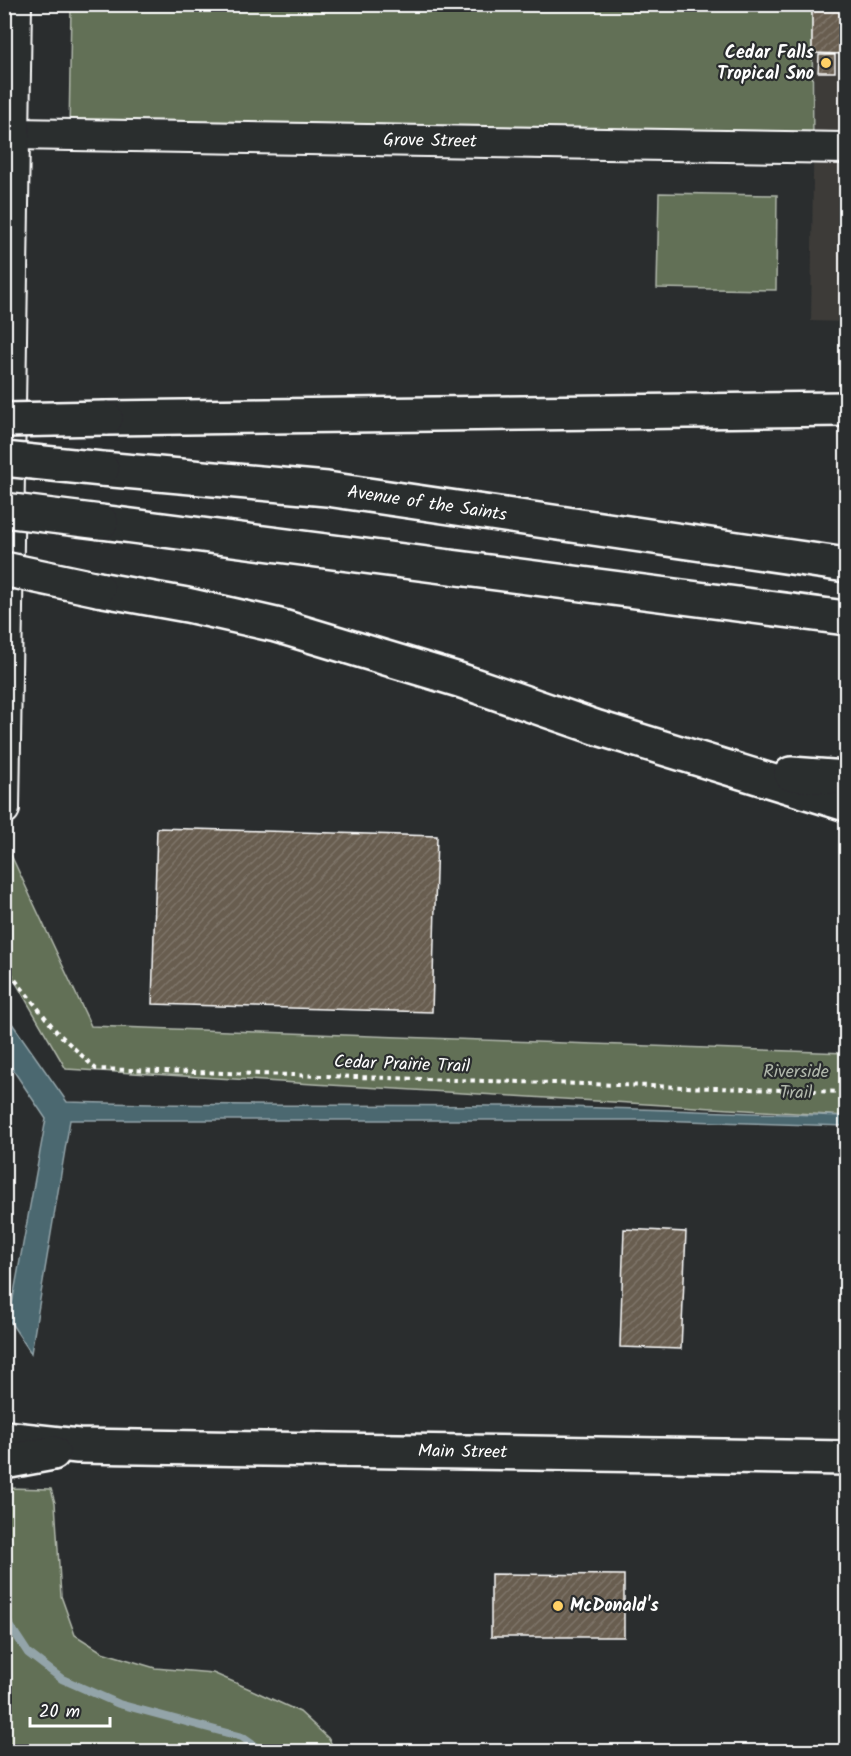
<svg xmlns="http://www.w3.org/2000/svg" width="851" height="1756" viewBox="0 0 851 1756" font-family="Kalam,sans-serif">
<defs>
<pattern id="building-hatch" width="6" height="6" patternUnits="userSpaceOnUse" patternTransform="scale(1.5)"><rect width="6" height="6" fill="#675d4f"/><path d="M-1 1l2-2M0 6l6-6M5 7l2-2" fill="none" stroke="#7e7569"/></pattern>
</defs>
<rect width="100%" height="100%" fill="#2a2d2e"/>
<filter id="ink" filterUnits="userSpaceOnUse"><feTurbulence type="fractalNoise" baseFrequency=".0167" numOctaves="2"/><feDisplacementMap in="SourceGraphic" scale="12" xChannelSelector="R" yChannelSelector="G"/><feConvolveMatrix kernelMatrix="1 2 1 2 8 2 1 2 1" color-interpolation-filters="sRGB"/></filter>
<g filter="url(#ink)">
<!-- built -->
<path fill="#3c3b38" d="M813 5H846V322L811 321 814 102Z"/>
<!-- green -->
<path fill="#626f57" stroke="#b0b7ab" stroke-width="1.5" d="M71 5H812L813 148 69 135Z
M659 193 777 195 776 290 657 288Z
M4 840 91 1026 846 1053V1116L66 1069 5 964Z
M5 1488 51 1489 55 1503 61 1596 75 1635 102 1652 155 1668 213 1673 252 1690 300 1712 328 1738 336 1751H5Z"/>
<!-- water -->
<path fill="#4b6770" stroke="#93a4a9" stroke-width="1.5" d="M4 1012 67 1102C213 1107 360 1104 506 1106 620 1107 733 1113 846 1116V1126L655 1120H70L31 1353 9 1320 46 1119 5 1058Z"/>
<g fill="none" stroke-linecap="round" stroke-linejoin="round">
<!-- stream -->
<path stroke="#93a4a9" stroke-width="8" d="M4 1539 7 1621 28 1653 62 1679 119 1704 242 1737 263 1752"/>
</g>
<!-- building -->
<path fill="url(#building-hatch)" stroke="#fff" stroke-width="1.5" d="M812 4H846V54L812 53Z
M819 55H835V72H818Z
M157 828 437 836 432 1012 152 1004Z
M624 1229 686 1232 681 1349 620 1347Z
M491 1574 624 1575V1637H491Z"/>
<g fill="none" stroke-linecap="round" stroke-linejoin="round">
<!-- minor casing -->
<g stroke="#fff" stroke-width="34">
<g id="minor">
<path id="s1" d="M14 134 846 148"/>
<path d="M4 809 16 4"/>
</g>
</g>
<!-- major casing -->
<g stroke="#fff" stroke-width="38">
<g id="major">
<path id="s2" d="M4 1438 78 1446 846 1458"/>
<path d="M4 1462 53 1453"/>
</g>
</g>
<!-- highway casing -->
<g stroke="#fff" stroke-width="38">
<g id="highway">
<path d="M106 418 846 409"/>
<path id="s3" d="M102 469 327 489 846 565"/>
<path d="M101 522 846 618"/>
<path d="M98 589 187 605 276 625 459 680 598 728 846 804"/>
<path d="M791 774 846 778"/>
</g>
</g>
<!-- path -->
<path stroke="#fff" stroke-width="4" stroke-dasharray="4.5 4.5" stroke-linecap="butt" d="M4 966 57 1032 96 1069 846 1092"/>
<!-- minor -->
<use href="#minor" stroke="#2a2d2e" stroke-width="30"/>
<!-- major -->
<use href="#major" stroke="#2a2d2e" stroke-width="33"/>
<!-- highway -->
<use href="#highway" stroke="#2a2d2e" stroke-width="33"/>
<!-- highway-bridge casing -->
<g stroke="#fff" stroke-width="38" stroke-linecap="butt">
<path id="highway-bridge" d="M4 420 106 418
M4 459 102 469
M4 510 101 522
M4 569 98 589"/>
</g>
<!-- highway-bridge -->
<use href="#highway-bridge" stroke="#2a2d2e" stroke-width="33"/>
</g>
</g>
<!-- markers -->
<g fill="#ffd166" stroke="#2a2d2e" stroke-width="2">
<circle cx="826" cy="63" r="6"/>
<circle cx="558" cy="1606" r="6"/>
</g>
<g text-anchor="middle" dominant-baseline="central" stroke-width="4.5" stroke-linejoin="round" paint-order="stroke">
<!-- poi labels -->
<g font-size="18" font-weight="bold" fill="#fff" stroke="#2a2d2e" text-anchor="end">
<text x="814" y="53">Cedar Falls<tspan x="814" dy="21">Tropical Sno</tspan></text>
<text x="570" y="1606" text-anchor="start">McDonald's</text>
</g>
<!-- street labels -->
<g font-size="18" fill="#fff" stroke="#2a2d2e">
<text stroke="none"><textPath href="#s1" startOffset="416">Grove Street</textPath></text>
<text stroke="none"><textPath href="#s3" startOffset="327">Avenue of the Saints</textPath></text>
<text transform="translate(402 1065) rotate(2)">Cedar Prairie Trail</text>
<text stroke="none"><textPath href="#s2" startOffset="459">Main Street</textPath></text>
</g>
<!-- park labels -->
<g font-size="18" fill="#b0b7ab" stroke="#2a2d2e">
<text x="796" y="1072">Riverside<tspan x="796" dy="21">Trail</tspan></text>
</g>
</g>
<!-- margin -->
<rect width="851" height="1756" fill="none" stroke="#2a2d2e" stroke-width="24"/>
<rect x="12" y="12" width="827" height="1732" fill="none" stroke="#fff" stroke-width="2" filter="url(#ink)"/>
<!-- scale -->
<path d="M30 1717v9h80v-9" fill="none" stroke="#ffffff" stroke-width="3"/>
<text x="39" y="1717" font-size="18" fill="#ffffff" stroke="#2a2d2e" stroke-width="4.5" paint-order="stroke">20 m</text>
</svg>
